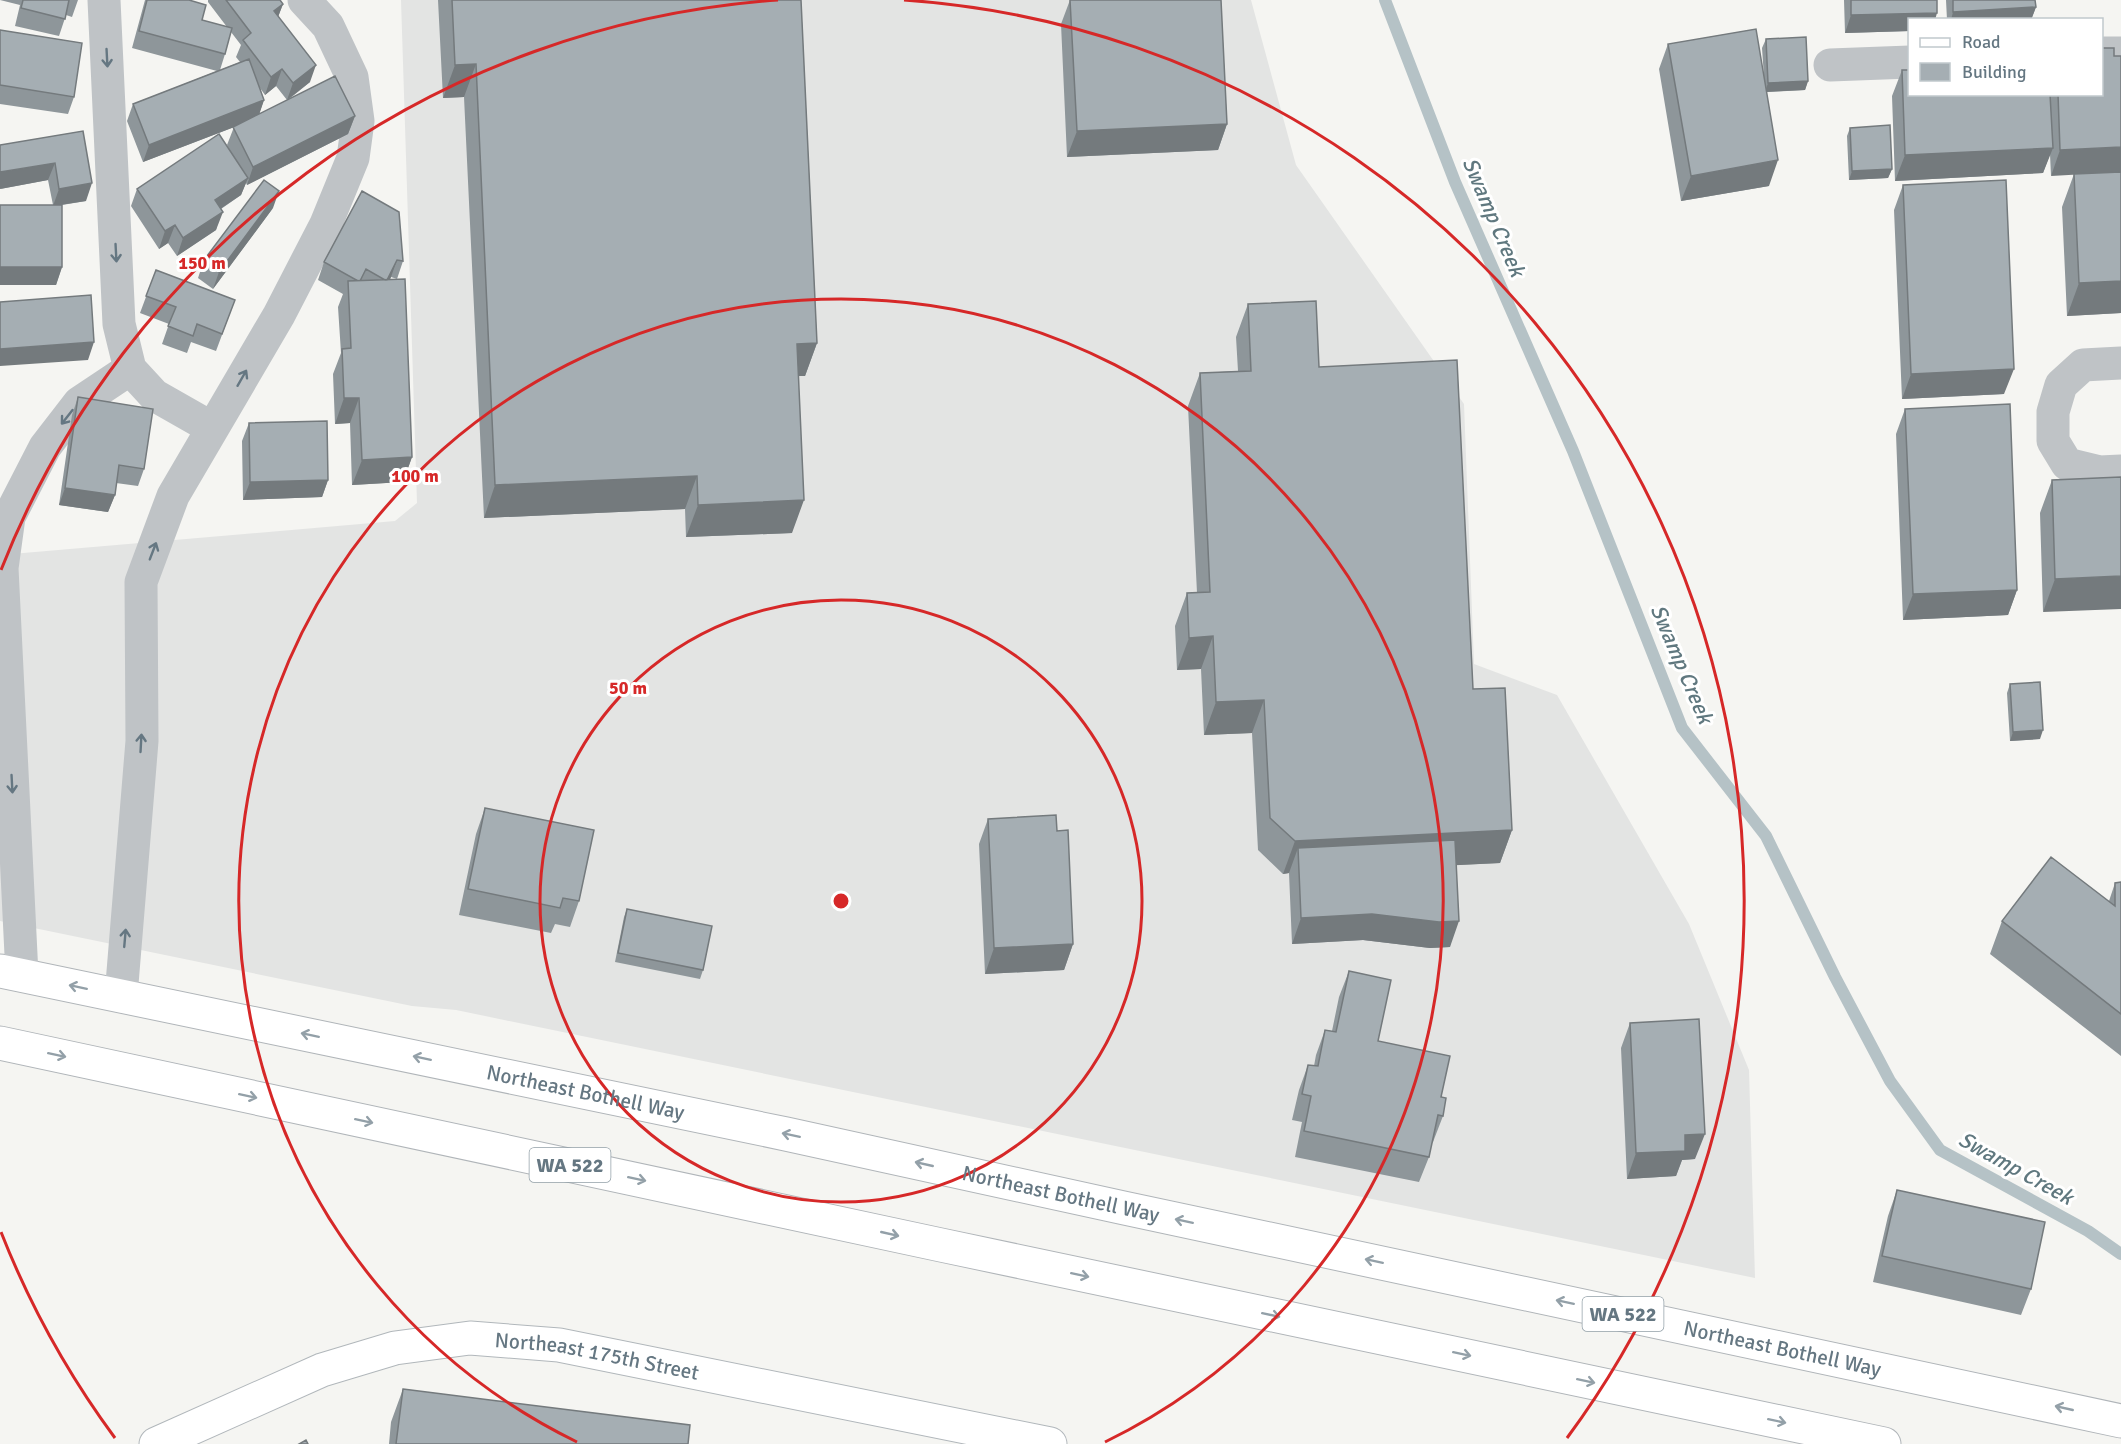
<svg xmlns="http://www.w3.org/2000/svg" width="2121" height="1444" viewBox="0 0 2121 1444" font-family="Signika,sans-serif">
<rect width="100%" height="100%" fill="#f5f5f2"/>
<!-- built -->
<path fill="#e3e4e3" d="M401 0H1251L1296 165 1464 404 1474 664 1557 695 1689 924 1749 1070 1755 1278 456 1010 412 1006 0 921V555L395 521 417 503Z"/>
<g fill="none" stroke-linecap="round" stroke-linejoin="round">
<!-- stream -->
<path stroke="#b5c2c6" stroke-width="12" d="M1385 0 1455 182 1573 451 1682 728 1766 836 1835 977 1890 1081 1940 1150 2088 1231 2121 1254"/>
<!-- secondary casing -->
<g stroke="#b1b7bb" stroke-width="35">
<g id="secondary">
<path id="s1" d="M156 1444 322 1370 395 1348 470 1338 559 1345 1050 1444"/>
</g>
</g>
<!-- primary casing -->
<g stroke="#b0b5b9" stroke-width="35">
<g id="primary">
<path id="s2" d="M0 971 786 1134 1124 1208 2121 1421"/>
<path d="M0 1043 941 1245 1884 1444"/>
</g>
</g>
<!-- street -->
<path stroke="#bfc3c6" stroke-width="33" d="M104 0 119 324 130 369 154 395 212 428
M2102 53H2121
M1830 65 1910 62
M2121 363 2083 365 2061 385 2053 412V441L2067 464 2100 472 2121 471
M22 975 2 568 9 517 45 447 79 403 130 369
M121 996 142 741 141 582 173 496 279 315 326 224 353 158 358 121 352 77 328 26 304 0"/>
<!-- secondary -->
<use href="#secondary" stroke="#fff" stroke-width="33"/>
<!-- primary -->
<use href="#primary" stroke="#fff" stroke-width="33"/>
</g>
<!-- wall -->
<path fill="#8e969a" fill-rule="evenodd" d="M0 0H78L72 17 66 15 59 36 15 26 20 5Z
M145 0H189L202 20 227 27 208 2V0H280L283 4 278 17 310 82 288 100 355 116 348 134 247 185 246 183 241 195 221 209 216 230 177 256 168 243 159 249 131 206 137 189 229 149 227 145 234 127 143 162 127 121 133 104 217 71 132 48ZM231 32 241 45 236 57 240 62 220 70 225 54ZM276 86 287 100 259 114 264 100 260 88 265 95Z
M438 0H801L817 343 805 376H798L792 533 686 537 685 509 484 518 464 97 443 98Z
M1070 0H1221L1227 124 1218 150 1067 157 1061 24Z
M1844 0H1937L1910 20V31L1845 33Z
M1946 0H2035L2036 7 2031 20H1947Z
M0 30 74 97 68 114 0 104Z
M1766 39 1808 81 1805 90 1767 92 1769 186 1681 201 1659 69 1668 44 1764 77 1762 48Z
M1902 70 1910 94H2102L2051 176 2050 154 2043 173 1895 181 1892 96Z
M1850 128 1892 169 1888 178 1849 180 1847 136Z
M83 131 86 201 62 205V267L56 285 53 205 48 180 0 189Z
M2121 172V313L2067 316 2062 207 2074 174Z
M1903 185 2004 394 1902 399 1894 210Z
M362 191 403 261 397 279 391 277 390 280 412 457 403 482 352 485 350 423 335 424 333 374 341 353 338 307 343 294 318 280 324 262Z
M273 208 213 289 198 278 204 260Z
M156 270 235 300 216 351 191 342 187 353 162 344 169 324 140 313Z
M1248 304 1319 367 1473 689 1512 830 1500 863 1456 865 1450 947 1430 948 1363 940 1292 944 1289 873 1283 874 1258 850 1252 733 1204 735 1201 669 1177 670 1175 626 1187 593H1197L1188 406 1200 373 1238 371 1236 337Z
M78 397 144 469 138 486 116 483 115 495 108 512 59 505 72 415Z
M1905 409 2017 590 2008 615 1903 620 1896 434Z
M249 423 328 480 322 497 243 500 242 441Z
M2121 477 2043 612 2040 513 2052 480Z
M2010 684 2040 739 2010 741 2007 693Z
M485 808 579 901 570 927 555 924 551 933 459 915 476 834Z
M988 819 1057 831 1073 944 1064 970 985 974 979 844Z
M2121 882V1056L1990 954 2002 921 2109 901 2115 883Z
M627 909 703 970 700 979 615 962 624 917Z
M1349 971 1378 1041 1441 1097 1443 1116 1433 1142 1432 1141 1429 1157 1419 1182 1295 1157 1302 1122 1292 1120 1299 1090 1308 1065 1314 1066 1316 1055 1325 1030 1332 1031 1339 997Z
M1630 1023 1695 1159 1682 1160 1676 1176 1627 1179 1621 1048Z
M1897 1190 2031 1289 2021 1315 1873 1282 1888 1216Z
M403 1389 688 1444H389L391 1422Z"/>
<!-- shaded-wall -->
<path fill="#747a7d" d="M283 4 276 22 274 11Z
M2036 7 2031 20H1951L1953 12Z
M1937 13 1935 20H1910V31L1845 33 1851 15Z
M476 64 464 97 443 98 455 65Z
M316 65 310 82 287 100 293 83Z
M282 69 276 86 265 95 271 77Z
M1808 81 1805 90 1765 92 1768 83Z
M264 100 258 118 143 162 149 145Z
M355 116 348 134 247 185 253 167Z
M1227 124 1218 150 1067 157 1077 131Z
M2121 147V172L2051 176 2060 150Z
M2053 148 2043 173 1895 181 1905 155Z
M1778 160 1769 186 1681 201 1691 176Z
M55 163 48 180 0 189V172Z
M1892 169 1888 178 1849 180 1852 171Z
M248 178 241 195 208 217 215 200Z
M92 183 86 201 53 206 59 189Z
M279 191 273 208 213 289 219 272Z
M223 212 216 230 177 256 183 238Z
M175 225 168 243 159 249 165 231Z
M397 260 391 277 380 298 386 281Z
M0 267H62L56 285H0Z
M2121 281V313L2067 316 2079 283Z
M94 342 88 360 0 366V349Z
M817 343 805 376H785L797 344Z
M2014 369 2004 394 1902 399 1911 374Z
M344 398H359L350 423 335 424Z
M412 457 403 482 352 485 362 460Z
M697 476 685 509 484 518 495 485Z
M328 480 322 497 243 500 250 482Z
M65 488 115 495 108 512 59 505Z
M804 500 792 533 686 537 698 505Z
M2121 576V609L2043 612 2055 579Z
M2017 590 2008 615 1903 620 1913 594Z
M1213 636 1201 669 1177 670 1189 638Z
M1264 700 1252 733 1204 735 1216 702Z
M2043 730 2040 739 2010 741 2013 732Z
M1512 830 1500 863 1299 873 1298 848 1289 873 1283 874 1295 841Z
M1372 914 1459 921 1450 947 1430 948 1363 940 1292 944 1301 918Z
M1073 944 1064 970 985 974 994 948Z
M1705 1134 1695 1159 1682 1160 1676 1176 1627 1179 1636 1153 1685 1135Z"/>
<!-- building -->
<path fill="#a5aeb3" stroke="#747a7d" stroke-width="1.5" d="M23 0H69L65 19 21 8Z
M147 0H189L206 5 202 20 232 28 225 54 139 31Z
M226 0H280L283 4 274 11 316 65 293 83 282 69 271 77 243 40 251 33Z
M452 0H801L817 343 797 344 804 500 698 505 697 476 495 485 476 64 455 65Z
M1070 0H1221L1227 124 1077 131Z
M1851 0H1937V13L1851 15Z
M1953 0H2035L2036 7 1953 12Z
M1756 29 1778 160 1691 176 1668 44Z
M0 30 82 43 74 97 0 85Z
M1806 37 1808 81 1768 83 1766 39Z
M2102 48H2114V56H2121V147L2060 150 2058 94H2102Z
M249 59 264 100 149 145 133 104Z
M1902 70H1910V94H2050L2053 148 1905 155Z
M335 76 355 116 253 167 233 127Z
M1890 125 1892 169 1852 171 1850 128Z
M83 131 92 183 59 189 55 163 0 172V145Z
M219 134 248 178 215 200 223 212 183 238 175 225 165 231 137 189Z
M2121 172V281L2079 283 2074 174Z
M264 180 279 191 219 272 204 260Z
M2006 180 2014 369 1911 374 1903 185Z
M362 191 399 212 403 261 397 260 387 280H385L366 269 360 281H358L324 262Z
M0 205H62V267H0Z
M156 270 235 300 222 334 197 324 193 336 168 326 176 307 146 296Z
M405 279 412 457 362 460 359 398H344L342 349 351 348 348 281Z
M91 295 94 342 0 349V302Z
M1316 301 1319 367 1457 360 1473 689 1505 688 1512 830 1295 841 1270 818 1264 700 1216 702 1213 636 1189 638 1187 593 1210 592 1200 373 1251 371 1248 304Z
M78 397 153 409 144 469 119 465 115 495 65 488Z
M2010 404 2017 590 1913 594 1905 409Z
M327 421 328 480 250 482 249 423Z
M2121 477V576L2055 579 2052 480Z
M2040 682 2043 730 2013 732 2010 684Z
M485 808 594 830 579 901 563 898 560 908 468 889Z
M1056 815 1057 831 1068 830 1073 944 994 948 988 819Z
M1455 840 1459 921 1439 922 1372 914 1301 918 1298 848Z
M2051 857 2115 906V883L2121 882V1014L2002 921Z
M627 909 712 926 703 970 618 953Z
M1349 971 1391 980 1378 1041 1450 1056 1441 1097 1446 1098 1443 1116 1438 1115 1429 1157 1304 1131 1311 1096 1302 1094 1308 1065 1318 1066 1325 1030 1336 1032Z
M1699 1019 1705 1134 1685 1135V1151L1636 1153 1630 1023Z
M1897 1190 2045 1222 2031 1289 1882 1256Z
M403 1389 690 1425 688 1444H396Z
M306 1440 308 1444H299Z"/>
<!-- one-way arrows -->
<defs><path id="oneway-shaft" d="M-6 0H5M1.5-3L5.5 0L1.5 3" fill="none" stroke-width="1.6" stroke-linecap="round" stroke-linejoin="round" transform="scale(1.5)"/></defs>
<g stroke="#657782">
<use href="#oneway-shaft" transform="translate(107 58) rotate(87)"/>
<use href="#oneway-shaft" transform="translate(116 253) rotate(87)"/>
<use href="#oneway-shaft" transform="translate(242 378) rotate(-60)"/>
<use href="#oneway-shaft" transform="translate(67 417) rotate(128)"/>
<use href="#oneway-shaft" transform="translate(153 551) rotate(-69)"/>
<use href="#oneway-shaft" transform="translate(141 743) rotate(-87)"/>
<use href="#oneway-shaft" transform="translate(12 784) rotate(87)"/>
<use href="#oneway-shaft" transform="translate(125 938) rotate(-85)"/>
</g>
<g stroke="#93a0a8">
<use href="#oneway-shaft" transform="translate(78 987) rotate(-168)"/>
<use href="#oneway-shaft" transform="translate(310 1035) rotate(-168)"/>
<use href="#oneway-shaft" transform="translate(57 1055) rotate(12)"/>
<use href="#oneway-shaft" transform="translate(422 1058) rotate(-168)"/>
<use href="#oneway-shaft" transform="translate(248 1096) rotate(12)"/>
<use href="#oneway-shaft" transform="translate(364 1121) rotate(12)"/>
<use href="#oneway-shaft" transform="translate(791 1135) rotate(-168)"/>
<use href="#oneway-shaft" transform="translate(924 1164) rotate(-167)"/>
<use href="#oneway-shaft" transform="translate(637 1179) rotate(12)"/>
<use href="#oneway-shaft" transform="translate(1184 1221) rotate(-168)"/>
<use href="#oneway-shaft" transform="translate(890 1234) rotate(13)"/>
<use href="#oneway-shaft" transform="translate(1374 1261) rotate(-168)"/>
<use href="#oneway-shaft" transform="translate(1080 1275) rotate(12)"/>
<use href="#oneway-shaft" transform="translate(1565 1302) rotate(-168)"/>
<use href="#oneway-shaft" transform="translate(1271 1315) rotate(12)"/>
<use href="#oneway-shaft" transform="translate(1462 1354) rotate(12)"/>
<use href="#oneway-shaft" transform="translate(1586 1381) rotate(12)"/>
<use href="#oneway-shaft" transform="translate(2064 1408) rotate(-167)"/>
<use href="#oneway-shaft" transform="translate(1777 1421) rotate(12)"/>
</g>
<!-- distance rings -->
<g fill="none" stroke="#d62828" stroke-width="3">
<circle cx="841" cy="901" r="301"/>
<path d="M577 1442A602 602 0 1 1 1105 1442"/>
<path d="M115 1438A903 903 0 0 1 1 1232M1 570A903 903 0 0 1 778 0M904 0A903 903 0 0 1 1567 1438"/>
</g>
<g text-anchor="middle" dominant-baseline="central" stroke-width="6" stroke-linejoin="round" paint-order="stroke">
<!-- shield labels -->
<g fill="#fff" stroke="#93a0a8" stroke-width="1.5">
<rect x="529.5" y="1148" width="81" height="34" rx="4.5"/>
<rect x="1582.5" y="1297" width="81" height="34" rx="4.5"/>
</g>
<g font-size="20" font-weight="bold" fill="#657782">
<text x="570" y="1165">WA 522</text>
<text x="1623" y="1314">WA 522</text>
</g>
<!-- street labels -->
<g font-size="21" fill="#657782" stroke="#fff">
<text stroke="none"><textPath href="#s2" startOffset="598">Northeast Bothell Way</textPath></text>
<text stroke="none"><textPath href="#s2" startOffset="1084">Northeast Bothell Way</textPath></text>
<text stroke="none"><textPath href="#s2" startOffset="1822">Northeast Bothell Way</textPath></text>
<text stroke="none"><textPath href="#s1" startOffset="462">Northeast 175th Street</textPath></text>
</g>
<!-- water labels -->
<g font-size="22" font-style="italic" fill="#60787f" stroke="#fff">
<text transform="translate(1494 217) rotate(67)">Swamp Creek</text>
<text transform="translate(1682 664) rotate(67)">Swamp Creek</text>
<text transform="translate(2016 1168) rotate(29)">Swamp Creek</text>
</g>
</g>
<circle cx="841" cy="901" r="9" fill="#d62828" stroke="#fff" stroke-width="3"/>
<g font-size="18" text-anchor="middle" font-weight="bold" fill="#d62828" stroke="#fff" stroke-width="6" stroke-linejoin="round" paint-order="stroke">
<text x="202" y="269">150 m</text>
<text x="415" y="482">100 m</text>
<text x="628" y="694">50 m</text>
</g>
<!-- legend -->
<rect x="1908" y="18" width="195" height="78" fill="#ffffff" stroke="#c1c9cd" stroke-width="1.5"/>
<rect x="1920" y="38" width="30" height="9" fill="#ffffff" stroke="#c1c9cd" stroke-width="1.5"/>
<text x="1962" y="48" font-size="18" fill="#657782">Road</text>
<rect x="1920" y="63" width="30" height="18" fill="#a5aeb3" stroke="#c1c9cd" stroke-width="1.5"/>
<text x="1962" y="78" font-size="18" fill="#657782">Building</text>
</svg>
